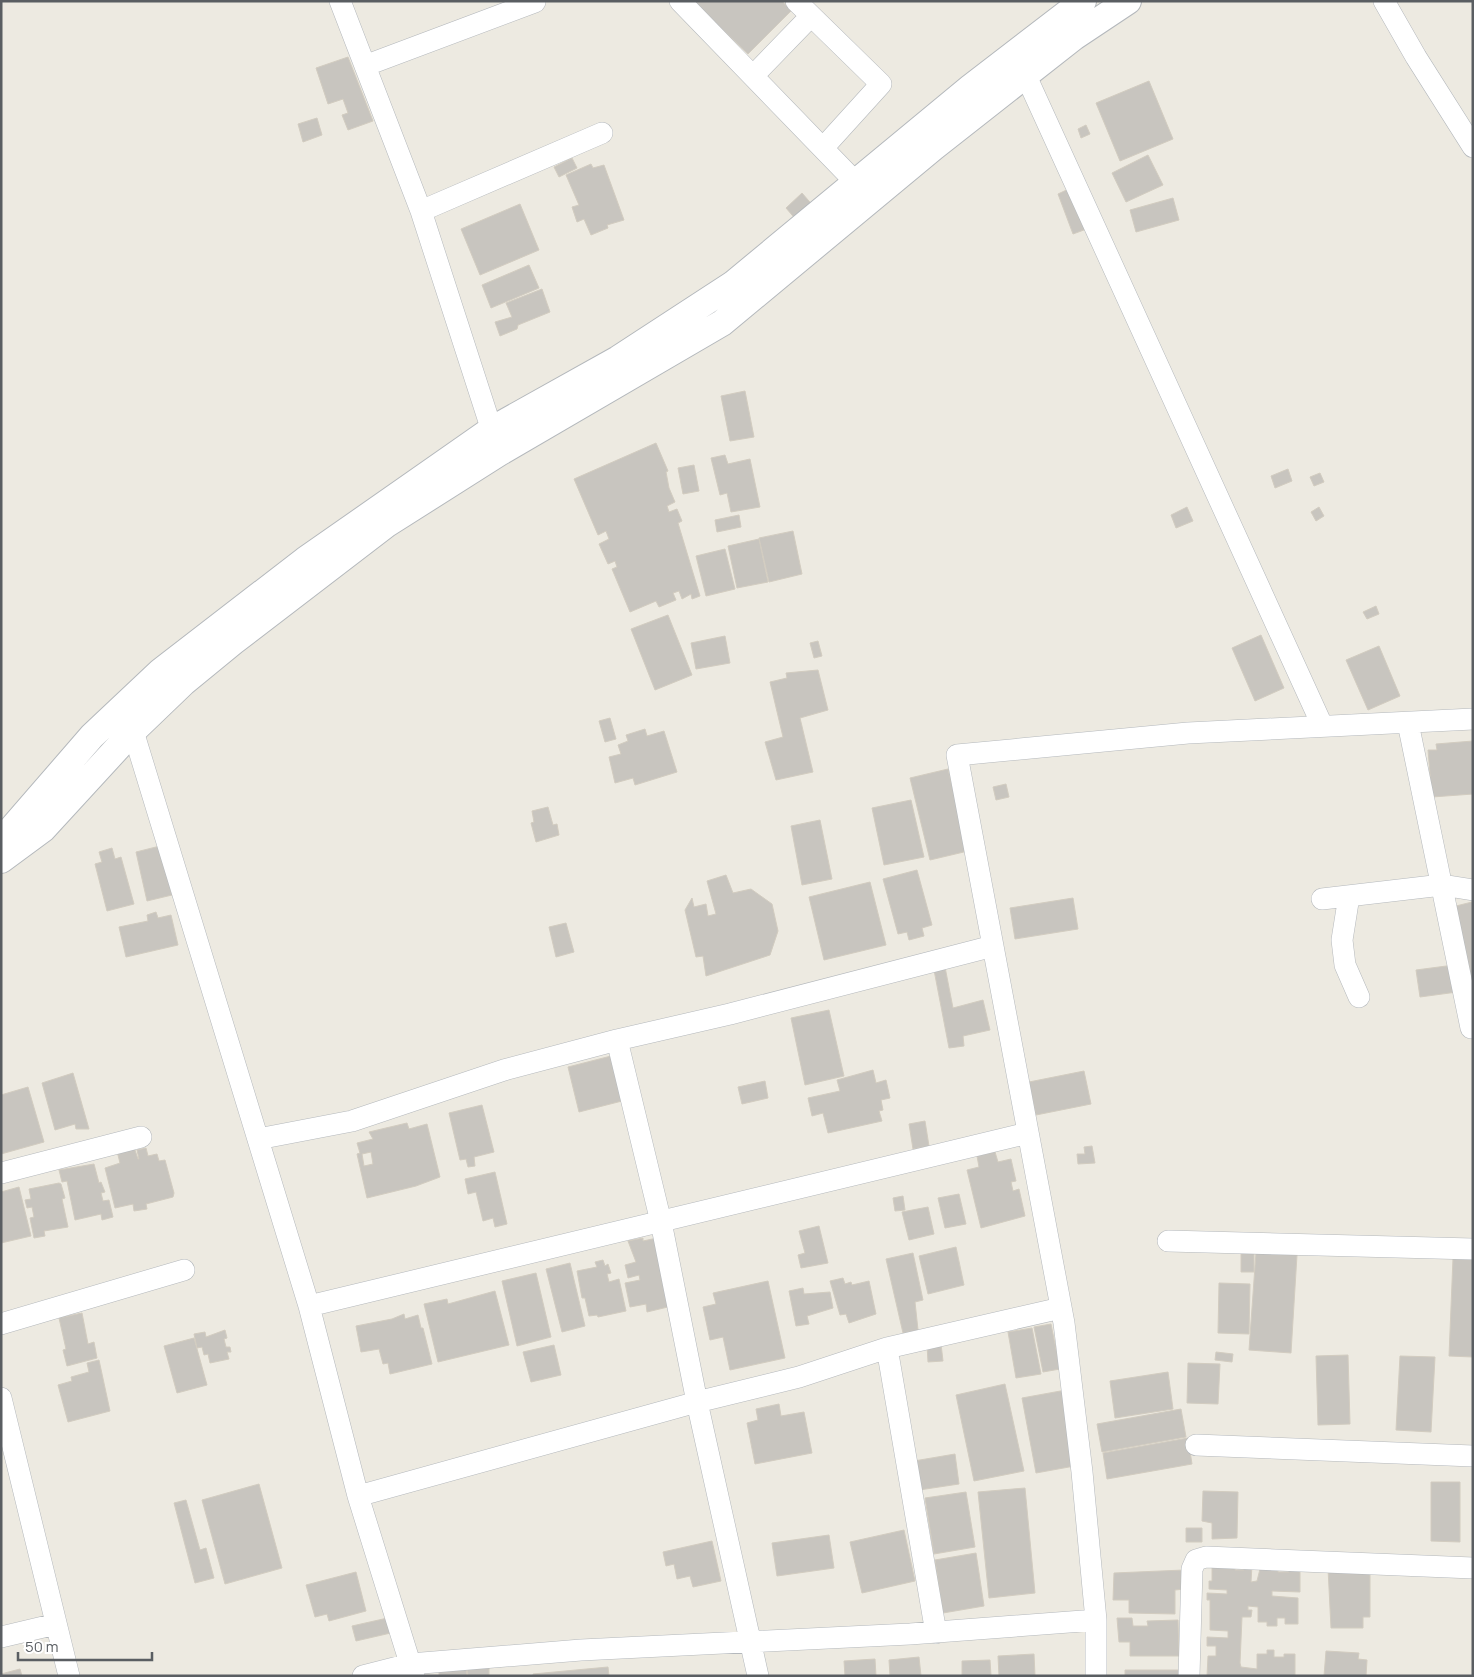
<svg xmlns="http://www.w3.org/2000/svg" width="1474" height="1677" viewBox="0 0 1474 1677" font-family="Manrope,sans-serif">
<rect width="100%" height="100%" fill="#edeae1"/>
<!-- building -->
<path fill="#c8c5bf" stroke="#d2ccc0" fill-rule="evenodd" d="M693 1H782L791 11 748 54Z
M348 57 373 121 348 130 342 115 348 113 343 99 328 104 316 68Z
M1149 81 1173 139 1120 161 1096 103Z
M317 118 322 135 303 142 298 124Z
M1086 125 1090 134 1081 138 1078 129Z
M1148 155 1163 185 1126 202 1112 173Z
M572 158 577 168 559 177 554 167Z
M591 164 593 168 604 165 624 220 607 225 608 228 591 235 584 219 577 222 572 207 579 205 566 175Z
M1075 186 1092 227 1073 234 1058 194Z
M802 193 815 208 798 222 786 208Z
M1173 198 1179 220 1136 232 1130 210Z
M520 204 539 250 480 275 461 229Z
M529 265 539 288 491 308 482 285Z
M542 289 550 312 518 325 517 329 500 336 495 322 512 317 506 303Z
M745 391 754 437 730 441 721 396Z
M656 443 668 471 666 472 669 488 675 502 667 506 669 512 677 509 682 521 678 523 700 596 692 599 691 594 682 599 679 591 673 593 676 600 659 607 656 601 630 612 612 569 617 567 615 561 608 564 599 544 609 539 606 531 598 535 574 479Z
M725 455 728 464 750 459 760 507 731 512 727 493 720 495 711 458Z
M694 465 699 491 683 494 678 468Z
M1288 469 1292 481 1275 488 1271 476Z
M1320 473 1324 482 1314 486 1310 477Z
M1187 507 1193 521 1176 528 1171 515Z
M1319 507 1324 516 1316 521 1311 512Z
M739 515 741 527 717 532 715 520Z
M793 531 802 574 769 582 759 538Z
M759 539 768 582 737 588 728 546Z
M725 549 735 589 706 596 696 556Z
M1376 606 1379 614 1367 619 1363 612Z
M668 615 692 675 655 690 631 629Z
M1261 635 1284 688 1255 701 1232 648Z
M725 636 730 663 696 669 691 643Z
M818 641 822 656 814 658 810 643Z
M1379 646 1400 696 1368 710 1346 660Z
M818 670 828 710 800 718 813 772 776 780 765 742 783 737 770 682 787 678 786 673Z
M610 718 616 739 605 742 599 721Z
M645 729 647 736 664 731 677 772 635 785 633 778 615 783 609 757 621 754 618 745 628 741 626 735Z
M1473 741V794L1432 797 1428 750H1437L1436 744Z
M948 769 968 851 930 860 910 778Z
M1006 784 1009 797 996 800 993 787Z
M911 800 924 857 884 865 872 808Z
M548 807 553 825 557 824 559 835 536 842 531 823 534 822 532 811Z
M820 820 832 879 802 885 791 826Z
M160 846 172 895 147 901 136 852Z
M112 848 115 859 121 857 134 904 107 911 95 864 102 862 99 852Z
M917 870 932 925 922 928 924 936 909 940 907 932 898 934 883 879Z
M726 875 733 893 751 889 772 904 778 931 770 955 706 976 703 956 696 957 685 910 692 898 694 907 706 904 708 916 716 914 707 881Z
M870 882 886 945 824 960 809 897Z
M1073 898 1078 929 1015 939 1010 908Z
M1472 902 1473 905V1003L1452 907Z
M156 912 158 918 171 915 178 945 126 957 119 927 148 921 147 915Z
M566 923 574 952 556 957 549 927Z
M1454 965 1457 992 1420 997 1416 970Z
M945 967 953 1008 983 1000 990 1030 963 1036 964 1046 949 1048 934 970Z
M829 1010 844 1076 805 1085 791 1018Z
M611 1056 622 1101 579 1112 568 1067Z
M873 1070 876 1083 886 1080 890 1098 881 1100 883 1110 879 1111 882 1121 828 1133 823 1113 812 1116 808 1098 840 1091 837 1080Z
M1084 1071 1091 1104 1036 1115 1029 1082Z
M73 1073 89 1129H76L75 1124 55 1130 42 1083Z
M765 1081 768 1098 742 1104 738 1087Z
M28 1087 44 1142 1 1154V1095Z
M482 1105 494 1152 474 1157 475 1166 468 1167 466 1159 460 1160 449 1113Z
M925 1121 929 1146 913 1149 909 1124Z
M407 1123 409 1129 427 1124 440 1177 416 1186 367 1198 357 1154 360 1153 357 1143 373 1139 369 1132ZM371 1152 373 1164 364 1166 362 1154Z
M1092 1146 1095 1163 1078 1164 1077 1154H1085L1084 1147Z
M134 1147 138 1159H139L137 1150 146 1148 148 1156 157 1154 159 1161 165 1160 174 1193 173 1197 146 1204 147 1209 134 1211 133 1204 115 1208 105 1168 120 1163 117 1151Z
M995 1152 998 1162 1011 1159 1016 1181 1011 1182 1013 1191 1019 1189 1025 1216 981 1228 967 1170 979 1167 977 1156Z
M94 1164 99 1183 101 1182 105 1192 101 1193 103 1201 109 1200 113 1217 102 1220 101 1214 75 1220 67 1181 62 1182 59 1170Z
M495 1172 507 1224 495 1227 493 1218 483 1221 476 1192 468 1194 465 1179Z
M59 1183 61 1184 65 1198 62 1199 68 1227 44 1231 45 1236 34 1238 30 1218 34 1217 32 1207 27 1208 25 1200 31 1199 29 1189Z
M19 1187 31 1236 1 1243V1192Z
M959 1194 966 1224 945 1228 938 1198Z
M903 1196 905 1210 895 1211 893 1198Z
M928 1207 934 1234 909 1240 902 1212Z
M819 1226 828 1263 801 1268 798 1255 805 1253 799 1231Z
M643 1238V1241L657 1238 672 1306 647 1312 646 1304 630 1307 625 1283 640 1280 639 1275 628 1278 625 1265 636 1262 628 1241Z
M956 1247 964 1285 928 1294 919 1256Z
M1256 1252 1297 1255 1291 1353 1249 1350Z
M913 1253 923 1300 915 1302 918 1330 903 1333 886 1259Z
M1241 1253H1254V1272H1241Z
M1453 1258 1473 1259V1357L1449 1356Z
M603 1260 605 1266 608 1264 611 1273 607 1274 609 1282 619 1279 626 1311 598 1317 597 1315 589 1316 585 1298H582L577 1271 597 1267 595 1262Z
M570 1263 585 1326 562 1332 546 1269Z
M536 1273 551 1337 517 1346 502 1281Z
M843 1278 845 1284 851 1282 852 1285 869 1281 876 1314 849 1323 846 1314 840 1315 830 1281Z
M768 1281 785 1358 730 1370 723 1337 710 1340 703 1307 716 1304 713 1293Z
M1219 1283 1250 1284 1249 1334 1218 1333Z
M803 1288 804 1294 830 1292 833 1308 807 1316 809 1324 796 1326 789 1291Z
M495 1291 509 1345 438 1362 424 1304 447 1299 448 1304Z
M82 1313 88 1344 94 1342 97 1358 67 1366 63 1350 66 1349 59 1318Z
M404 1314 405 1319 418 1315 421 1328H423L432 1364 390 1374 388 1363 383 1364 379 1349 361 1352 356 1326 392 1319Z
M1051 1324 1060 1369 1043 1372 1034 1327Z
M1032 1328 1041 1374 1016 1378 1008 1332Z
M225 1330 227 1338 224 1339 226 1347H230L231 1352H227L229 1359 210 1363 208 1354 204 1355 202 1347 197 1348 194 1334 205 1332 206 1337Z
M194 1338 207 1385 177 1393 164 1346Z
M941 1344 943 1361 928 1362 927 1345Z
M554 1345 561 1375 531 1382 523 1352Z
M1216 1352 1233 1354 1232 1362 1215 1360Z
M1348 1355 1350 1424 1318 1425 1316 1356Z
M1400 1356 1435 1357 1431 1432 1396 1430Z
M99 1360 110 1411 68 1422 58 1385 72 1381 71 1377 89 1372 87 1363Z
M1188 1363 1220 1364 1218 1404 1187 1403Z
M1168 1372 1173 1409 1115 1418 1110 1381Z
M1005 1384 1024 1471 974 1481 956 1395Z
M1066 1390 1080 1465 1036 1473 1022 1398Z
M779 1404 781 1416 804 1412 812 1453 755 1464 747 1423 758 1420 756 1409Z
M1181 1409 1186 1437 1102 1452 1097 1424Z
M1188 1438 1192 1464 1107 1479 1103 1453Z
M955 1454 959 1484 919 1490 914 1461Z
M1431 1482H1460V1542L1431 1541Z
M259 1484 282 1568 225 1584 202 1500Z
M1025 1488 1035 1593 989 1598 978 1492Z
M1203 1491 1238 1492 1237 1538 1212 1539V1523L1202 1521Z
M966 1492 975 1547 934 1554 925 1498Z
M186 1500 200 1550 206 1548 214 1578 195 1583 174 1503Z
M1186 1528H1202V1542H1186Z
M904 1530 915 1581 862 1593 850 1542Z
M829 1535 834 1568 777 1576 772 1543Z
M712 1541 721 1581 693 1587 690 1576 677 1579 674 1564 666 1566 663 1552Z
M976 1553 984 1606 943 1613 935 1560Z
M1212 1563H1235V1570H1244L1243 1565H1252L1251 1582 1257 1581 1261 1565H1278V1572H1289V1567L1300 1568V1592L1272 1591V1596L1298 1598V1624H1285V1618H1277V1626H1267V1622H1258V1607L1248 1606V1610H1252L1251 1617H1242L1240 1663 1241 1667 1257 1669V1654H1267V1650H1274V1657H1284V1654H1295V1676H1207L1208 1656H1216V1646H1207V1637L1228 1638V1631L1210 1630V1600H1207V1593L1227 1594V1590L1209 1589V1581H1212Z
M1328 1568H1370V1617H1363V1628H1331Z
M1184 1570 1185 1589 1175 1590V1614L1129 1613V1600H1113L1114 1573Z
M356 1572 366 1611 329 1621 327 1614 315 1617 306 1585Z
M392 1617 395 1632 356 1641 352 1626Z
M1117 1618H1132L1133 1626H1148L1147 1621 1178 1620 1179 1656H1130V1642H1119Z
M1326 1651 1359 1653 1358 1659 1367 1660 1366 1676H1324Z
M1034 1654 1035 1676H999L998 1656Z
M919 1657 921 1676H890L889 1660Z
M875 1659 876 1676H845L844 1661Z
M990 1660 991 1676H962V1661Z
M489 1666V1676H468L467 1667Z
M466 1667 467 1676H439V1670Z
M608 1667 609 1676H533V1674Z
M20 1669 22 1676H1V1674Z
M1125 1670H1181V1676H1125Z"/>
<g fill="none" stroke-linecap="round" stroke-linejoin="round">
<!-- minor casing -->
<g stroke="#b4b8bc" stroke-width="22">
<path id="minor" d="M340 1 421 211 496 443
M680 1 866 193
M796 1 881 84 823 148
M1384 1 1416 57 1473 147
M367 65 535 2
M753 76 811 16
M1026 76 1322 725
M421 211 602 133
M1408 723 1471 1028
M133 731 309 1306 358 1496 414 1676
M1349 896 1342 940 1345 965 1359 997
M1322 899 1442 885 1473 890
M617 1040 661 1222 697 1402 758 1676
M258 1139 352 1121 504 1070 617 1040 730 1014 993 946
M1 1173 141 1137
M1168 1241 1473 1249
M309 1306 1028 1133
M1 1324 184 1270
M887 1348 936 1633
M1 1398 69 1676
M1196 1445 1473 1456
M358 1496 697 1402 799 1377 887 1348 1061 1308
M1096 1620 1082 1472 1064 1323 957 755 1188 733 1473 719
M1 1637 56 1624
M363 1676 410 1664 581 1650 910 1634 1096 1620V1676
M1189 1676 1192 1569 1196 1560 1206 1557 1473 1568"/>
</g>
<!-- tertiary casing -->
<g stroke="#b4b8bc" stroke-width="28">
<path id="tertiary" d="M1 841 92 736 161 671 305 560 491 430 618 359 733 284 971 87 1083 1
M1 860 43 829 133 731 183 683 233 642 387 524 499 453 722 323 934 147 1074 37 1128 1"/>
</g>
<!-- minor -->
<use href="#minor" stroke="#fff" stroke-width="21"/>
<!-- tertiary -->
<use href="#tertiary" stroke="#fff" stroke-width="26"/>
</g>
<!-- border -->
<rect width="1474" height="1677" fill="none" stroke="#5a5e62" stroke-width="5"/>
<!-- scale -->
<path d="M18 1652v8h134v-8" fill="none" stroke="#5a5e62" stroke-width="2.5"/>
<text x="25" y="1652" font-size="15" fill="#5a5e62" stroke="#ffffff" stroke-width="4" paint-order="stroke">50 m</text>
</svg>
